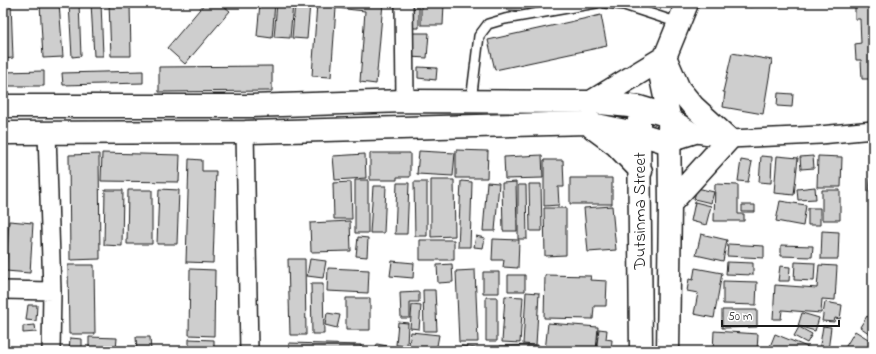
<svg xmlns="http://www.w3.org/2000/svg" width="876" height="354" viewBox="0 0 876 354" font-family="'Indie Flower',sans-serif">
<rect width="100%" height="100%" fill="#fff"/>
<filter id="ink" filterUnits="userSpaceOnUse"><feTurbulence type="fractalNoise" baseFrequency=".025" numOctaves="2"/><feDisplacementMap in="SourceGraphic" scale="8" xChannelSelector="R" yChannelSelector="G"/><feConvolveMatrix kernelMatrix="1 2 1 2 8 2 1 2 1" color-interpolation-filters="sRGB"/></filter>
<g filter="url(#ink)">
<!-- building -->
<path fill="#cecece" stroke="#1c1c1c" d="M3 3H11L13 58 3 59Z
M40 3H59L63 57 43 58Z
M69 3H79L81 56 72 57Z
M91 3H101L103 56H94Z
M109 3H130L131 56H111Z
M205 3H220L230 11 185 64 167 48Z
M260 3H275L272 38 257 36Z
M277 3H293L290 38 274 37Z
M295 3H310L307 39 292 38Z
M317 3H383L376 84 360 82 365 11 336 8 331 77 312 76Z
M421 3H444L443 25H421Z
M507 3H529L528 11 507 10Z
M749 3H761V6L749 7Z
M772 3H808L772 7Z
M855 3H873V79H862L861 60H856L855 44 861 43 860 19H855Z
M410 8H419V28H410Z
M601 15 607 46 495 70 488 40Z
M410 33H429L427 58 409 57Z
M732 53 772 60 763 114 723 107 725 92H723Z
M272 66V91L159 92V67Z
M418 67 437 68 436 80 418 78Z
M44 71V86H3V72Z
M143 71V83L63 85 62 73Z
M778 93 793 94 792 107 777 106Z
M456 150 488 151 487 178H456Z
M419 151 455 153 453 176 417 174Z
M102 153 180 155 179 182 101 181Z
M370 153H410V177H397V180H370Z
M99 154 100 259 70 260 69 155Z
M365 154 366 178 335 180 333 156Z
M872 154H873V192H869Z
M542 155 543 178 505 179 504 157Z
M761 156 772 157 771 183 759 182Z
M777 156 798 158 794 195 774 193Z
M813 156 814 168 801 169 800 157Z
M818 156 842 157 841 187H817Z
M189 159 202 160V171H216L213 263 186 262Z
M544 160H563L564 187H558L559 205 544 206Z
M741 160 752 162 748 182 738 181Z
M570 178H612V204H570Z
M355 180H368V233H355Z
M431 180H454L455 236 431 237Z
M461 181 472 182 470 247H458Z
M351 182 352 219H334L333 183Z
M414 182H427V236H415Z
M487 182 499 183 495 231H483Z
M516 182 517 231H503L502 183Z
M397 183H409L407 234H395Z
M529 184H541L542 231H530Z
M715 184 738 185V214H744V221H714Z
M518 185H526L527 239H518Z
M373 186H386L384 233H370Z
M815 187 816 199 798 200 797 189Z
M697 188 714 192 711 203 694 199Z
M159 189 179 190 177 244H157Z
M105 190H123L122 246 104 245Z
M128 190H152V244H127Z
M822 190H840V220H822Z
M780 201 806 205 803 226 776 221Z
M695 202 711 206 706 225 691 221Z
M742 205H755V212H742Z
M612 206 616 250 588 252 584 208Z
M544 208H566V255L545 256Z
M808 208H820V225H808Z
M9 221 33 223 30 273 6 271Z
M350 221 351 251 311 252 310 223Z
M822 231 839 232 838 259H821Z
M701 234 727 240 723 261 696 255Z
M476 236 485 238 483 248 474 247Z
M358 237 368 238 367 257 356 256Z
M493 239 519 240 518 268 503 267 504 260H492Z
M420 240H454V260H420Z
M728 244 764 246V258L727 256Z
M781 245 813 246 812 257 781 256Z
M288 259H305L306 335H290Z
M310 259 326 261 323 278 307 276Z
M392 261 414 263 413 278 390 276Z
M727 262 753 263V275L726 274Z
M795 262 815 263 814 281 794 280Z
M452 264 453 282 438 283 437 265Z
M68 265H94L95 334H69Z
M819 265 837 266 835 300 822 299 821 313 782 310 781 319H773L775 285 817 288Z
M780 266 790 267 789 281H778Z
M328 268 369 270 368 293 327 291Z
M695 268 722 273 714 318 694 314 698 293 687 291 689 279 693 280Z
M190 269 215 270 214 336 189 335Z
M475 270 478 342H459L456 271Z
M483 272H499V293H483Z
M508 275H525V291H508Z
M545 275 591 276 590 280 607 281 606 306H594L593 319 544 318Z
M872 280H873V291L869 290Z
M723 281 757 282 756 305 723 304Z
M311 284H323L324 334H312Z
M423 290H435L437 331H424Z
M419 292V302H410V318H401L400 293Z
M526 292 539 293 536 345 523 344Z
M505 296 523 297 520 343 502 342Z
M486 297H497V341H486Z
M346 298H370V330H346Z
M825 302 842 305 840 319 835 318 834 322 822 321Z
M28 305H37L36 321 26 320Z
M412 305 421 306 419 329 410 328Z
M722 310H757V327L722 328Z
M327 313 340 315 337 328 325 325Z
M802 313 819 318 815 331 798 326Z
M867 316 873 320V336L860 327Z
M398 322 408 323 407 346 396 345Z
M548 323 598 327 596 351H545Z
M35 325 36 332 23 333V326Z
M823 326 831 327 828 351H819Z
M799 327 812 334 807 343 794 336Z
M599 329 607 330 606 339 612 340 611 351H596Z
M714 331 758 334 757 351H713Z
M855 331 873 342V351H843Z
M411 332 439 335 436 351H375L377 344 408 350Z
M775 334 817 351H774L769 349Z
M89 337 117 338 116 350 89 349Z
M136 337H150L151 351H137Z
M70 338 82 339V351H69Z
M189 339 214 340V351H189Z
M289 343 361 345V351H288Z
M539 345V351H500V346Z
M461 346 476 348V351H460Z"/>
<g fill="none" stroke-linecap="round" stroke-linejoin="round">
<!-- lane casing -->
<g stroke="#1c1c1c" stroke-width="12">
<path id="lane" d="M605 3 624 5 679 23
M471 101 479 36 488 24 505 19 596 3"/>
</g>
<!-- street casing -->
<g stroke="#1c1c1c" stroke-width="20">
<path id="street" d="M404 3 405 101
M669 116 697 134
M245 132 249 351
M47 133 52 291 51 351
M669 143 697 134 729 139 820 135 873 130
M3 290 52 291"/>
</g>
<!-- secondary casing -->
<g stroke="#1c1c1c" stroke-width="25">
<path id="secondary" d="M591 102 665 57 679 89 693 106 729 139 670 204
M3 106H250L405 101 591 102 639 107 669 116
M639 120 641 351
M593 128 616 145 641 171
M3 133 245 132 587 123 640 134 669 143
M668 351 670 204 669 116 661 78 665 57 687 3"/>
</g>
<!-- lane -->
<use href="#lane" stroke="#fff" stroke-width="9"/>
<!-- street -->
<use href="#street" stroke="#fff" stroke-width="17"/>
<!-- secondary -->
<use href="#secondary" stroke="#fff" stroke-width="22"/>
</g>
</g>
<g text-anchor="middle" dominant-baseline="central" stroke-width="3.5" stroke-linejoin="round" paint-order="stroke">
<!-- street labels -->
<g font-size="17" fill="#1c1c1c" stroke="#fff">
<text transform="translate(640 211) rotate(-90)">Dutsinma Street</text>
</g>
</g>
<!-- margin -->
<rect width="876" height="354" fill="none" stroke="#fff" stroke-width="16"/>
<rect x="8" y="8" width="860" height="338" fill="none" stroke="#1c1c1c" stroke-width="1.5" filter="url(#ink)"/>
<!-- scale -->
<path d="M722 320v6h117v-6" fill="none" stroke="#1c1c1c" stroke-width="2"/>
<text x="728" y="320" font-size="12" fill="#1c1c1c" stroke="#ffffff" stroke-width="3" paint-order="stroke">50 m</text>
</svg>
